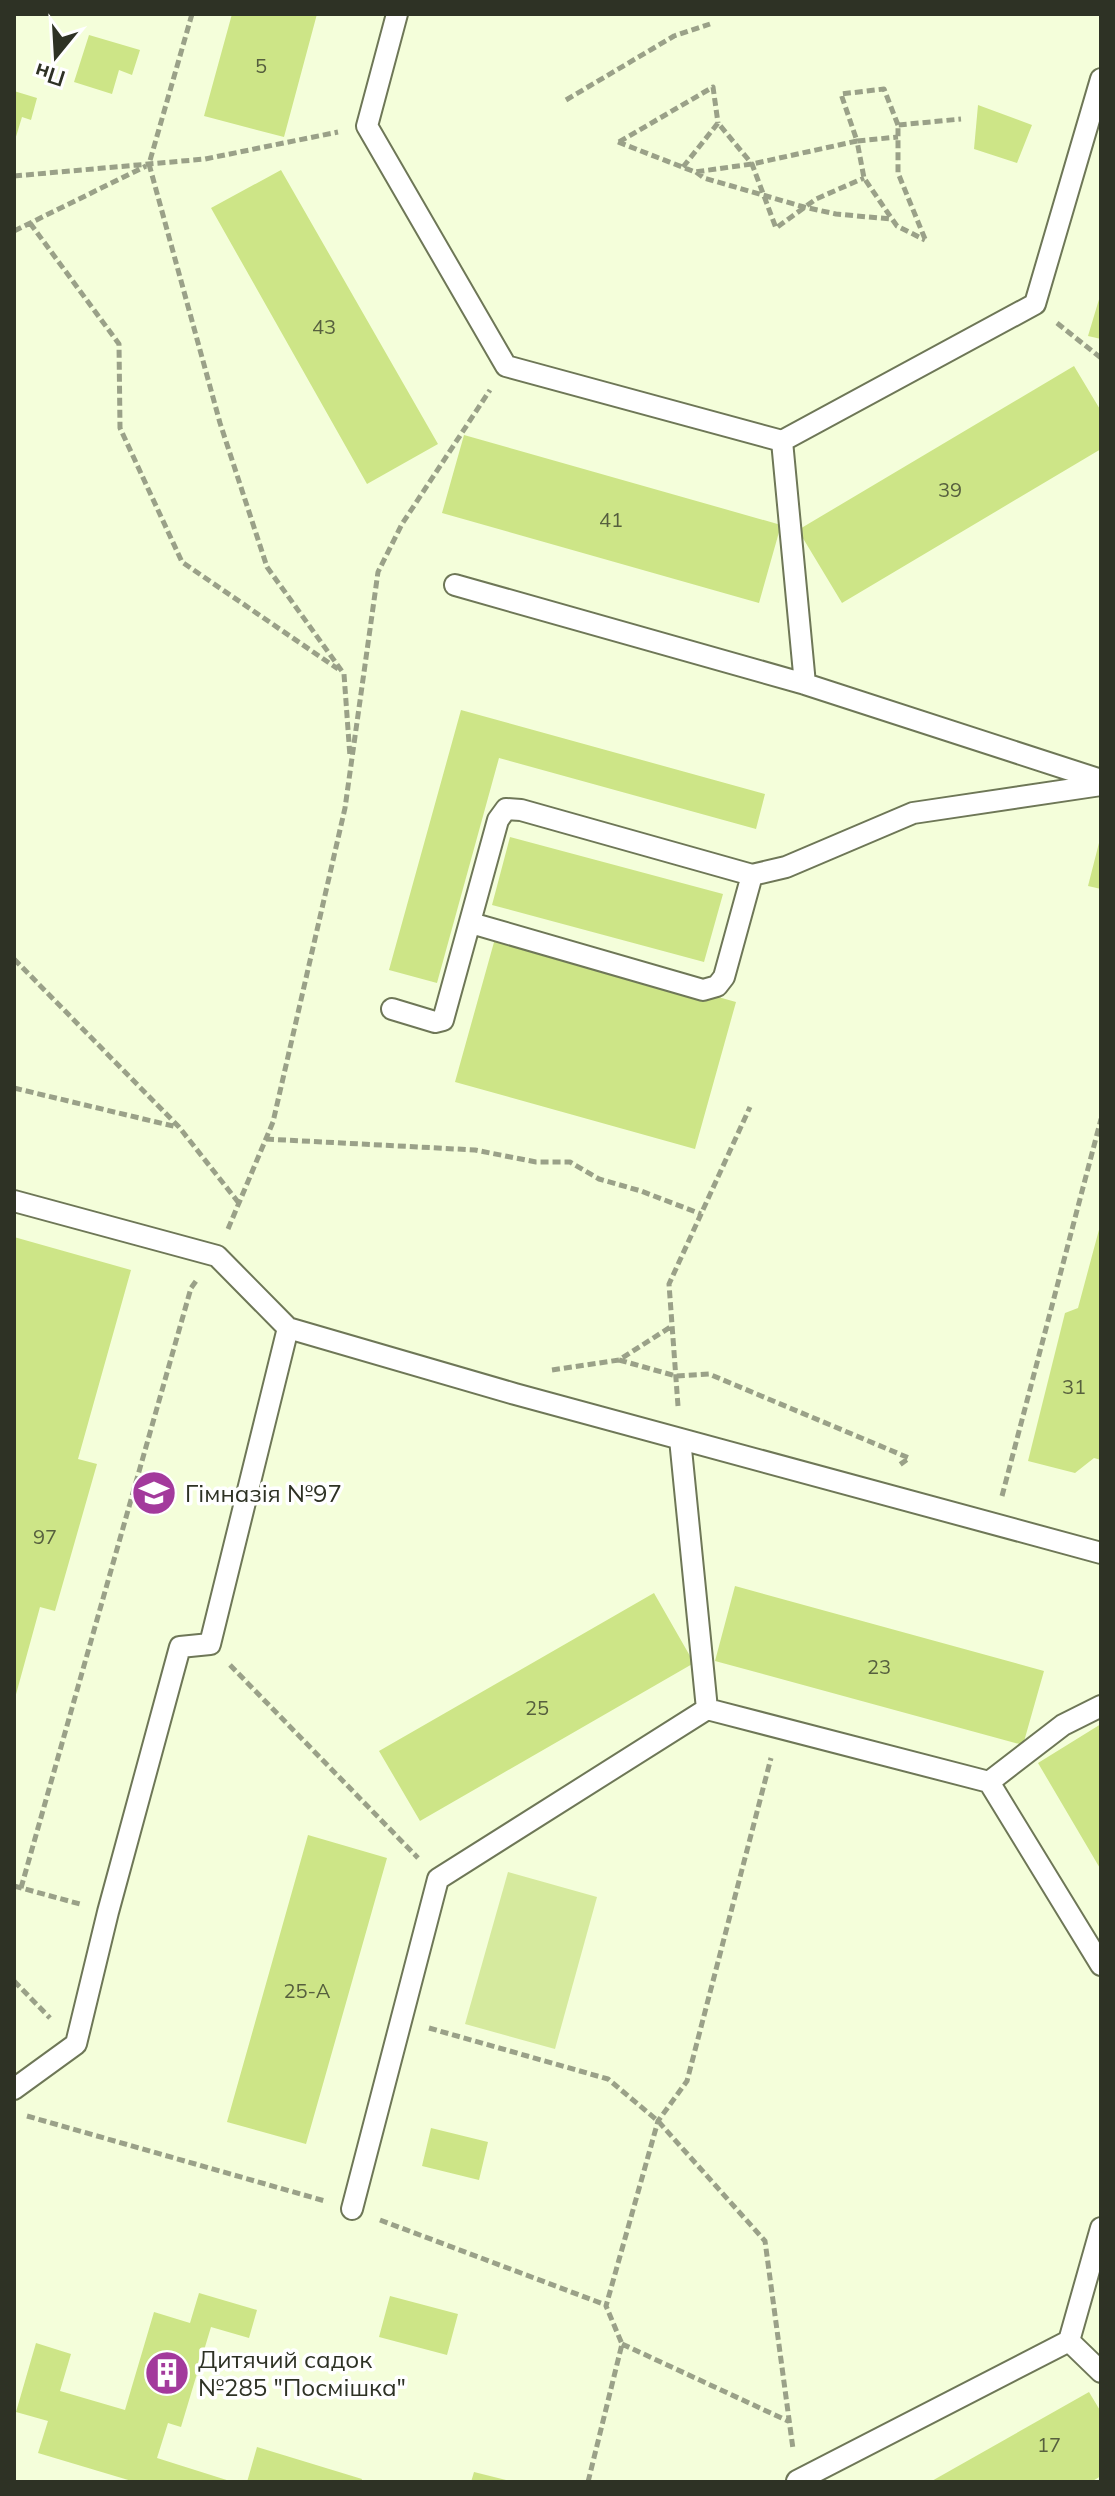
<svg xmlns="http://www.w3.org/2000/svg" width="1115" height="2496" viewBox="0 0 1115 2496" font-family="Mulish,sans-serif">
<rect width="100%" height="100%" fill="#f4feda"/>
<!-- green -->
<path fill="#d6ea9e" d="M508 1872 597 1897 555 2049 465 2024Z"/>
<!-- building -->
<path fill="#cde587" d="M232 14H317L284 137 204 116Z
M89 35 140 50 132 75 119 70 112 94 74 82Z
M14 91 37 98 31 120 22 117 15 140Z
M978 105 1032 125 1017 163 974 149Z
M281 170 438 444 367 484 211 208Z
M1100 296H1101V339L1088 336Z
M1074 366 1101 411V449L842 603 798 530Z
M464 435 781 525 759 603 442 513Z
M461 710 765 794 756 829 499 758 437 983 389 970Z
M510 837 723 894 704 962 492 905Z
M1100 839H1101V889L1088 886Z
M496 935 736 1002 695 1149 455 1082Z
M1100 1226 1101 1460 1094 1458 1075 1473 1028 1461 1065 1313 1078 1308Z
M14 1237 131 1270 78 1459 97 1464 55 1611 40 1607 15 1698Z
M735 1586 1044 1671 1023 1745 715 1661Z
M654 1593 694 1663 420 1821 379 1751Z
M1101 1724V1870L1038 1763Z
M308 1835 387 1858 306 2144 227 2122Z
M431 2128 488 2142 479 2180 422 2166Z
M199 2293 257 2310 249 2338 211 2327 181 2427 168 2423 157 2458 233 2482H135L38 2453 48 2421 16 2412 36 2343 71 2354 60 2391 125 2410 154 2312 190 2323Z
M390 2296 458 2314 447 2355 379 2337Z
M1089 2392 1101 2412V2476L1091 2482H930Z
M257 2447 362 2479 361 2482H247Z
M474 2472 510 2481 509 2482H471Z"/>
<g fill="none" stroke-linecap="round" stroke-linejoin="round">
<!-- service casing -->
<g stroke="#6e7757" stroke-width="24">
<path id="service" d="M397 14 367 126 506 366 782 441 1035 304 1101 79
M782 441 805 684
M455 585 805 684 1101 780
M471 923 703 990 717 986 724 977 752 875
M392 1009 435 1022 443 1020 498 820 506 809 521 810 752 875 786 867 913 813 1101 785
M14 1201 217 1256 288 1328
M680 1439 707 1709
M989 1782 1063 1725 1101 1706
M14 2089 76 2044 108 1912 180 1647 210 1644 288 1328 515 1394 1101 1553
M352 2209 438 1879 707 1709 989 1782 1101 1965
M1069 2341 1101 2372
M797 2481 1069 2341 1101 2228"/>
</g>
<!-- path -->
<path stroke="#9aa188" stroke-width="5" stroke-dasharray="8 4" stroke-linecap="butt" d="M192 14 149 164 220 423 267 567 344 674 350 757
M566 100 674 36 710 24
M898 125 884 89 841 94 857 141 898 137
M618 142 695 172 752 164 857 141 864 178 892 219 897 226 925 240
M619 142 713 87 718 123
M683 167 718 123 752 164 776 228 816 199 864 178
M696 172 704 178 804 207 836 214 891 219
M14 176 205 159 338 132
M30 223 119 344 120 428 182 562 338 669
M14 231 146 166
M925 239 898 173V125L961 119
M1057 323 1101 358
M14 959 179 1127 238 1202
M14 1088 177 1127
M266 1139 475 1150 536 1162H570L599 1179 641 1191 701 1214
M228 1229 273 1122 345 808 378 572 402 524 490 390
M619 1360 676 1376 709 1374 909 1458 898 1466
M552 1370 619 1360 672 1326
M678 1406 669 1284 750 1107
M1002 1496 1101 1119
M230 1665 418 1858
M14 1886 80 1904
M21 1888 191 1288 196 1281
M14 1981 50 2018
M429 2028 608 2079 658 2121 765 2241 793 2449
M27 2116 325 2201
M380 2220 606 2305
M622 2344 788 2421
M588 2482 622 2344 606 2306 658 2121 687 2081 771 1758"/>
<!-- service -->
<use href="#service" stroke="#fff" stroke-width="20"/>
</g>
<!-- icons -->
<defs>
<g id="school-disc" transform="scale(2.3)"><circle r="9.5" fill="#a33a9c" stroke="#fff"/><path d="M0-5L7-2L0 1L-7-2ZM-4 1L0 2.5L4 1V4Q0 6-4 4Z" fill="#fff"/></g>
<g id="building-disc" transform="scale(2.3)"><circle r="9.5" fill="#a33a9c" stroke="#fff"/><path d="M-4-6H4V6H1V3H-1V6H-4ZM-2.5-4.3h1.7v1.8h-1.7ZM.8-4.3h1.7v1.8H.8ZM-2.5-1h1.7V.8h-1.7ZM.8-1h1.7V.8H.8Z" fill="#fff"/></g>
</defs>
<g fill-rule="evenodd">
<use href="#school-disc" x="154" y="1493"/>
<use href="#building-disc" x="167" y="2373"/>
</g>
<g text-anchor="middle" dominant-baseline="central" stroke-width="7" stroke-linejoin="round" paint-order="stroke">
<!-- number labels -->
<g font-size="20" fill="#565f3e">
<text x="261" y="65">5</text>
<text x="324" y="326">43</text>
<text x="950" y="489">39</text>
<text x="611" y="519">41</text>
<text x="1074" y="1386">31</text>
<text x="45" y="1536">97</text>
<text x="879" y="1666">23</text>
<text x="537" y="1707">25</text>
<text x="307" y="1990">25-А</text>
<text x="1049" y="2444">17</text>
</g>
<!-- poi labels -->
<g font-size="24" fill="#2e3225" stroke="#fff" text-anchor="start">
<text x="185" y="1493">Гімназія №97</text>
<text x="198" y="2359">Дитячий садок<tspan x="198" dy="28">№285 "Посмішка"</tspan></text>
</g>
</g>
<!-- border -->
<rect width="1115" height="2496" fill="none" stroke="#2e3225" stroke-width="32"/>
<!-- north arrow -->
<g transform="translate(56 56) rotate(198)" stroke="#ffffff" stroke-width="6" paint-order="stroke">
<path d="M0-6L14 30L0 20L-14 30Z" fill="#2e3225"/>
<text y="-12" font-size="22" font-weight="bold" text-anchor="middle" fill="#2e3225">Пн</text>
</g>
</svg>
